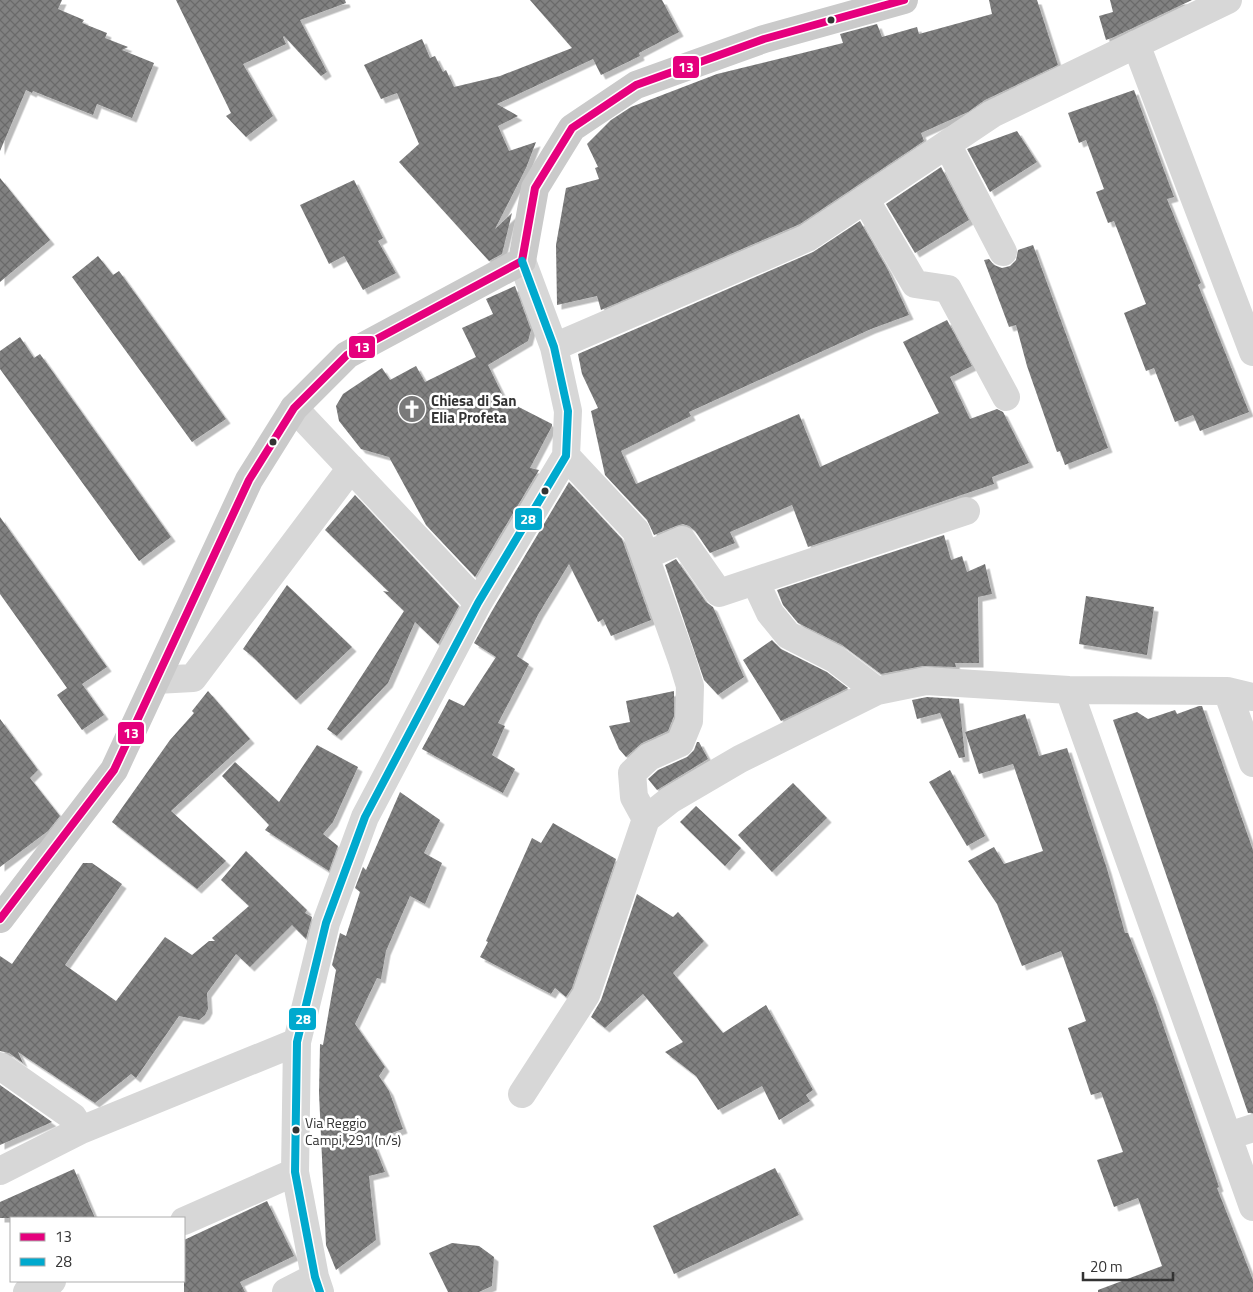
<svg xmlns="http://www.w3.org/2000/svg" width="1253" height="1292" viewBox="0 0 1253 1292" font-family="'Titillium Web',sans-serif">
<defs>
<pattern id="building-cross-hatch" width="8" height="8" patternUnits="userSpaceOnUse" patternTransform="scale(1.25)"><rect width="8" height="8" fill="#818181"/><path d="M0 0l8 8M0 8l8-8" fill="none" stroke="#6a6a6a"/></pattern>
<filter id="shadow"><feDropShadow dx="4.5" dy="4.5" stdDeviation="0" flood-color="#0004"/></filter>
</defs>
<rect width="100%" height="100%" fill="#fff"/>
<!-- building -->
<path fill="url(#building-cross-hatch)" filter="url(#shadow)" d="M0 0H62L58 9 84 20 82 23 107 33 105 38 128 47 122 50 154 63 132 118 97 104 93 115 33 91 32 93 26 90 0 151Z
M176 0H345L346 3 300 20 327 72 321 76 284 36 283 37 286 44 243 64 273 116 246 137 226 116 231 113Z
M530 0H662L679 32 639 53 640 56 601 75 593 59 497 104 518 116 498 126 509 151 536 142 526 168 495 229 512 213 502 254 489 261 399 162 419 144 397 93 381 99 364 65 422 39 430 58 435 56 443 72 446 70 454 87 500 76 572 48Z
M989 0H1037L1058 65 985 100 968 112 921 133 924 141 800 224 601 310 597 296 557 305 556 245 566 188 599 179 595 168 598 167 587 144 611 120 631 107 717 74 843 43 840 34 877 24 882 37 917 27 919 34 992 14Z
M1110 0H1192L1114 37 1106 40 1099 16 1113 12Z
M1134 90 1174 197 1167 199 1201 283 1198 285 1249 412 1200 431 1193 415 1175 422 1154 368 1146 371 1124 313 1146 304 1114 221 1108 223 1096 192 1104 189 1086 140 1079 143 1068 113Z
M1017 131 1037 162 990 192 967 149Z
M941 167 969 220 915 253 886 204Z
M0 178 50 240 0 282Z
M354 180 383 238 378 241 396 273 363 290 344 256 329 264 300 205Z
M860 221 888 270 909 315 871 329 689 412 691 416 621 451 636 484 799 414 820 467 939 413 903 342 947 320 972 366 950 377 970 419 997 409 1003 412 1029 463 992 477 994 484 808 547 792 505 730 532 735 543 710 553 695 531 689 526 683 524 676 526 654 535 647 520 605 475 591 411 598 408 582 374 578 354 813 252Z
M1033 245 1108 448 1065 465 1060 451 1057 452 1027 366 1016 325 1009 327 984 260 989 259 994 265 1002 268 1010 266 1016 260 1018 250Z
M98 256 113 275 119 271 226 419 192 442 72 277Z
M515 286 531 330 528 341 488 365 505 400 552 424V426L530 468 539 470 475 577 426 525 389 457 361 449 339 421 336 406 343 394 382 368 390 380 416 366 425 382 476 357 462 328 493 314 486 299Z
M20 337 34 358 40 354 171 537 139 561 0 369V351Z
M569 482 622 539 651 620 611 636 603 619 598 622 569 564 539 613 517 656 529 664 498 723 505 726 492 755 515 769 503 793 422 749 449 699 464 706 496 657 474 643 492 611Z
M355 495 459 606 438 644 415 622 388 683 337 736 327 729 404 611 383 591 389 592 325 530Z
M0 517 107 667 82 684 104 715 82 730 57 695 67 688 0 594Z
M944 535 951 560 962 556 967 572 985 564 992 594 978 597 979 663H955L956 667 923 666 881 674 842 645 798 623 783 605 777 590Z
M676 559 706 602 713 607 744 677 718 695 704 680 665 565Z
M287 585 352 647 296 700 252 656 243 649Z
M1086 596 1154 607 1147 655 1079 644Z
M772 640 781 649 827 672 848 688 781 721 743 660Z
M208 691 250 739 171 811 226 861 197 889 112 822 170 740 194 713 192 711Z
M674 691V716L668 731 642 743 626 757 619 749 609 726 630 722 626 701Z
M927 697 959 699 965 757 959 758 940 713 917 719 912 700Z
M1199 706H1202L1253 850V1113H1248L1113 720 1137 712 1148 719 1175 710 1177 714Z
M1025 714 1039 756 1067 748 1107 869 1125 933H1128L1154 999 1219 1187 1217 1188 1253 1280V1292H1098V1290L1162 1266 1138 1198 1114 1207 1097 1160 1123 1152 1101 1092 1091 1095 1068 1028 1086 1021 1061 951 1022 966 997 904 968 861 994 847 1004 864 1043 851 1013 764 979 774 965 732Z
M0 719 38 770 30 778 60 816 48 831 0 867Z
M697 742H699L708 759 657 790 648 779 658 770 687 757 694 750Z
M317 745 358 767 333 822 323 834 338 846 329 871 265 830 269 825 222 776 235 762 279 802Z
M950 770 985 836 967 846 929 782Z
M793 783 827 818 772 872 738 835Z
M400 792 440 820 424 853 442 863 425 904 410 896 386 951 381 979 377 978 355 1024 385 1067 379 1076 389 1091 403 1129 372 1140 385 1172 369 1176 376 1240 336 1270 326 1245 319 1093 320 1044 323 1045 333 987 336 970 332 965 340 933 346 936 360 892 355 888 363 867 366 870Z
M696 806 741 848 725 866 680 822Z
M553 823 616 859 572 988 566 997 555 988 551 994 480 957 488 942 486 941 532 838 541 843Z
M246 851 307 910 305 913 312 917 306 939 292 925 250 967 236 954 207 993 208 1009 205 1015 199 1020 179 1016 136 1078 131 1074 95 1103 18 1052 23 1063 9 1053 0 1051V956L12 964 83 863H92L122 884 65 965 116 1001 165 937 192 955 209 941H215L212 938 249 906 221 880Z
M637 894 673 917 678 912 704 941 673 973 723 1033 766 1005 813 1090 806 1095 810 1101 779 1120 762 1086 718 1110 696 1076 665 1052 683 1042 643 994 605 1028 591 1017 601 1000Z
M0 1085 52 1122 0 1145Z
M775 1168 799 1215 674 1274 653 1226Z
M74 1169 95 1218H0V1202Z
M267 1201 294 1256 240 1282 245 1292H184V1240Z
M452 1243 479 1246 494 1257 492 1286 479 1292H448L429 1253Z"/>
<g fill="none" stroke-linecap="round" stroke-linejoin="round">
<!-- minor -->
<path stroke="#d7d7d7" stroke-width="28" d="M1136 44 1253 352
M947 144 1003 252
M865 199 915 284 948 289 1006 397
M554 347 807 238 992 114 1228 0
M294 408 478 603
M566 456 636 531 682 660 690 686 689 721 680 743 649 757 632 773 634 797 646 819
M645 556 682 540 719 593 966 511
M755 581 770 613 788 635 835 659 877 691
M156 680 193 678 351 468
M1069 690 1253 1207
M1227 691 1253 763
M0 1066 73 1117 81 1130
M522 1094 586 995 646 819 670 800 740 759 877 691 926 681 1069 690 1227 691 1253 697
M1228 1136 1253 1128
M0 1171 81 1130 297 1042
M184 1221 295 1172
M27 1292 52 1281
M286 1292 315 1277
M320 1292 315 1277 295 1172 297 1042 326 923 365 817 478 603 566 456 568 411 554 347 522 261"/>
<!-- major -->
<path stroke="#cacaca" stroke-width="28" d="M0 919 114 770 249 480 294 408 347 355 522 261 535 188 572 128 636 85 764 39 904 0"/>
<!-- bus-1 casing -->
<g stroke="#fff" stroke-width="11">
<path id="bus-1" d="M0 919 114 770 249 480 294 408 347 355 522 261 535 188 572 128 636 85 764 39 904 0"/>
</g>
<!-- bus-2 casing -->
<g stroke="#fff" stroke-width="11">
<path id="bus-2" d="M320 1292 315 1277 295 1172 297 1042 326 923 365 817 478 603 566 456 568 411 554 347 522 261"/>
</g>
<!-- bus-1 -->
<use href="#bus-1" stroke="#e5007d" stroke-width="8"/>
<!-- bus-2 -->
<use href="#bus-2" stroke="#00a9ce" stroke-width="8"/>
</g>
<!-- icons -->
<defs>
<g id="church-disc" transform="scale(1.4375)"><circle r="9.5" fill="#7a7a7a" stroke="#fff"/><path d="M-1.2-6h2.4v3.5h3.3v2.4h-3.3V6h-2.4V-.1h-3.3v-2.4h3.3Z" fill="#fff"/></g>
</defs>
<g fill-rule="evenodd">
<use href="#church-disc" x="412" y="409"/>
</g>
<!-- markers -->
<g fill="#333" stroke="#fff" stroke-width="2">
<circle cx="831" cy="20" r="4.5"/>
<circle cx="273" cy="442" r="4.5"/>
<circle cx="545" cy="491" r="4.5"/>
<circle cx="296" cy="1130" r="4.5"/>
</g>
<g text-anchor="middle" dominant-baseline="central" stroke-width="5" stroke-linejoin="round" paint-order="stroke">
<!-- bus labels -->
<g font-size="14" fill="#333" stroke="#fff" text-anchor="start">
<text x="305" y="1122">Via Reggio<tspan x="305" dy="17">Campi, 291 (n/s)</tspan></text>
</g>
<!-- poi labels -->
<g font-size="15" font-weight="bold" fill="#333" stroke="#fff" text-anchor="start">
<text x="431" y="400">Chiesa di San<tspan x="431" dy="17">Elia Profeta</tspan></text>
</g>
</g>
<g stroke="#fff" stroke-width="2">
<rect x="672" y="55" width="28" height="24" rx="5" fill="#e5007d"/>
<rect x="348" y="335" width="28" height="24" rx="5" fill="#e5007d"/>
<rect x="514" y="507" width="29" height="24" rx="5" fill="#00a9ce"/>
<rect x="117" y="721" width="28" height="24" rx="5" fill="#e5007d"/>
<rect x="288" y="1007" width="29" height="24" rx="5" fill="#00a9ce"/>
</g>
<g font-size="14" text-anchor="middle" font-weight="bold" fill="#fff">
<text x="686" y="72">13</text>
<text x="362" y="352">13</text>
<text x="528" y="524">28</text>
<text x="131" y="738">13</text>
<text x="303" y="1024">28</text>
</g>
<!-- legend -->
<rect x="10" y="1217" width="175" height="65" fill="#ffffff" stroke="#adadad"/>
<rect x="20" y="1233" width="25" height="8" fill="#e5007d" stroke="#adadad"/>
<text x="55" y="1242" font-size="15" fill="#333333">13</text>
<rect x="20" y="1258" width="25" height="8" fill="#00a9ce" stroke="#adadad"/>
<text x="55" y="1267" font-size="15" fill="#333333">28</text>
<!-- scale -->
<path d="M1083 1272v8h90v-8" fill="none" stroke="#333333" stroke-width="2.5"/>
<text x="1090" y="1272" font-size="15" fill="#333333" stroke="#ffffff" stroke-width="4" paint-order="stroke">20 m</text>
</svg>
